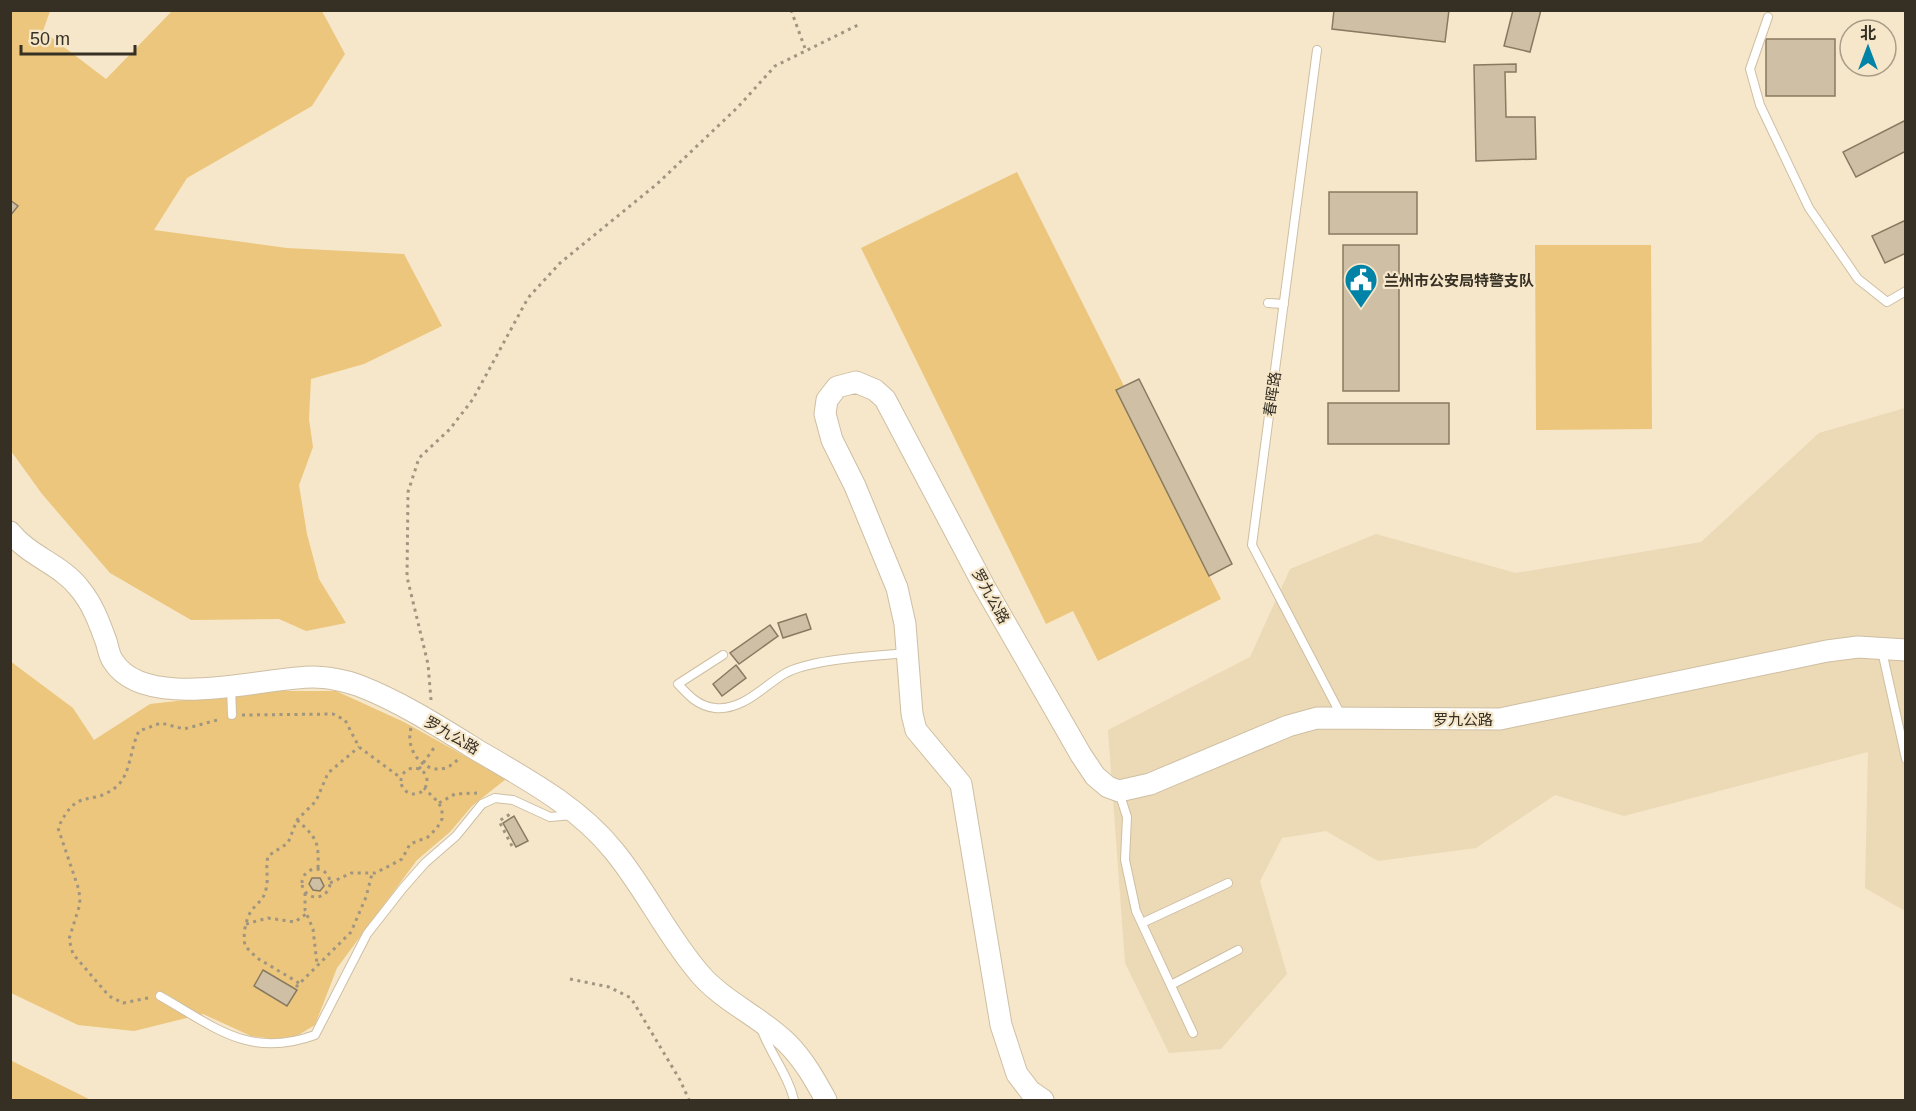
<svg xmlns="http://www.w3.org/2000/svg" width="1916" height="1111" viewBox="0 0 1916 1111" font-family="Arial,'Noto Sans SC',sans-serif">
<rect width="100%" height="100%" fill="#f6e7ca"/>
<!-- built -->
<path fill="#ecd9b6" d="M1905 408V911L1865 888 1868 752 1624 816 1555 795 1476 848 1378 861 1326 831 1282 838 1260 881 1287 974 1221 1049 1169 1053 1125 963 1108 730 1250 657 1290 569 1376 534 1516 573 1701 542 1819 433Z"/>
<!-- green -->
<path fill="#ecc67c" d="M10 11H50L43 31 106 79 172 11H322L345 54 312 106 187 178 154 230 287 248 404 254 442 326 364 364 311 379 309 419 313 447 299 485 307 534 319 579 346 623 306 631 279 619 191 620 110 573 42 494 11 451Z
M1017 172 1124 386 1117 390 1221 599 1098 661 1073 611 1046 624 861 248Z
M1535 245H1651L1652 429 1536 430Z
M10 661 73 708 94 740 150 704 265 691H336L404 722 506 779 472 806 450 832 417 860 337 968 315 1025 295 1037 274 1039 251 1036 203 1014 134 1031 78 1025 11 993Z
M10 1060 91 1100H11Z"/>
<!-- building -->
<path fill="#cfc0a5" stroke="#887a60" stroke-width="1.5" d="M1334 10H1449L1445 42 1332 29Z
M1513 10H1541L1530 52 1504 46Z
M1766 39H1835V96H1766Z
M1516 64V72H1505L1506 117H1535L1536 159 1476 161 1474 65Z
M1906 120V151L1856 177 1843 152Z
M1329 192H1417V234H1329Z
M10 200 18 206 10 216Z
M1906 220V253L1885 263 1872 236Z
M1343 245H1399V391H1343Z
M1139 379 1232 564 1209 576 1116 390Z
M1328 403H1449V444H1328Z
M806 614 811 629 783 638 778 623Z
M770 625 778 636 739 664 730 653Z
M736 665 746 678 722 696 713 684Z
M514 816 528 841 516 847 503 823Z
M312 878H320L324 886 320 891 313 890 309 884Z
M263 970 297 990 287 1006 254 986Z"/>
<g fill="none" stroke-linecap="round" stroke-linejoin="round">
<!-- service casing -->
<g stroke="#cebfa3" stroke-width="10">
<path id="service" d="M1768 17 1750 69 1760 105 1809 208 1858 279 1887 302 1906 291
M1317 50 1252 545 1341 715
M1268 303 1284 304
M1882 651 1906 759
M723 655 678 684C689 696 698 706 715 708 742 711 764 686 784 674 809 659 876 656 907 653
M231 686 232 715
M1119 792 1127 817 1125 860 1136 911 1193 1033
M1142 923 1228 883
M1171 985 1238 950
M160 996C215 1027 249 1059 315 1035L367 934 403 888 425 863 456 836 482 804 495 798 513 800 550 817 573 815
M761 1028C770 1054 788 1074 794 1100"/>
</g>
<!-- tertiary casing -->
<g stroke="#cebfa3" stroke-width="23">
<path id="tertiary" d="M10 532C30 557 61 564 80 589 93 605 99 622 106 641 108 647 109 656 113 661 145 713 263 677 313 677 327 677 347 681 360 686 401 702 440 727 477 750 526 779 578 806 614 851 646 890 667 936 700 974 724 1002 761 1017 787 1043 804 1060 815 1080 826 1100
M1043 1100 1030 1091 1017 1074 1001 1025 961 784 916 730 912 714 905 624 897 588 855 486 832 440 825 414 827 400 837 387 856 382 875 390 885 399 984 586 1081 755 1095 776 1108 787 1119 791 1150 784 1288 726 1317 718 1500 719 1827 651 1858 647 1906 650"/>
</g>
<!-- path -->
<path stroke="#a09580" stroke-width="3" stroke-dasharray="3 4.5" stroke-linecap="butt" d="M791 10 806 51
M431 700 428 664 407 577 408 492 419 458 450 429 473 399 528 298 560 263 657 184 738 107 775 66 858 25
M242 715 333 714 345 720 359 747 401 778
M411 728C403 758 437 784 458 759
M401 781a13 13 0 1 1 26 0a13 13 0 1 1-26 0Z
M419 769 436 745
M439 803 455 794 477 793
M297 820C317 838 319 842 318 869
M512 846 499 821 512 813
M302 883a14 14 0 1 1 28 0a14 14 0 1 1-28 0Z
M330 883 351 873H375L391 865 402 859 410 844 428 837 437 828 442 819V810L439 803 424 788
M305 893V910L313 929 317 964
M246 924 268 918 295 922 306 914
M570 979 609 987 631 998 680 1080 689 1100
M299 983 257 958 245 946C243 935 245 922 250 913 255 904 264 901 266 889 269 878 265 868 268 856L288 843 297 820 316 801 328 773 359 747
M296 987 351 932 366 897 372 874
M148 998 123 1003 109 996 73 954 69 939 80 904 79 890 58 828C78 785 90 808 116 787 131 775 130 748 139 731L161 723 184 729 221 719"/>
<!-- service -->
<use href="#service" stroke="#fff" stroke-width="8"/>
<!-- tertiary -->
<use href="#tertiary" stroke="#fff" stroke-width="21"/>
</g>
<!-- icons -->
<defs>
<g id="civic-pin" transform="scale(1.725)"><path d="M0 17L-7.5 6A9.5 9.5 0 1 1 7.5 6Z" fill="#0083a6" stroke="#f6e7ca"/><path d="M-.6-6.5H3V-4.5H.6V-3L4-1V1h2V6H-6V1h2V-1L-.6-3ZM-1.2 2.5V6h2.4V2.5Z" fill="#fff"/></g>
</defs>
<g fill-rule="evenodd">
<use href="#civic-pin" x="1361" y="280"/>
</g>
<g text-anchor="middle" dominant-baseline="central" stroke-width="4.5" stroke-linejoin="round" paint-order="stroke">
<!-- poi labels -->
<g font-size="15" font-weight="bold" fill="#352f24" stroke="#f6e7ca" text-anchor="start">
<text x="1384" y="280">兰州市公安局特警支队</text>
</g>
<!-- street labels -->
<g font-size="15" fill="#352f24" stroke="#f6e7ca">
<text transform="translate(1272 394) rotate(-82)">春晖路</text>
<text transform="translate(991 596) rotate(61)">罗九公路</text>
<text x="1463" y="719">罗九公路</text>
<text transform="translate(452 735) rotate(30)">罗九公路</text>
</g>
</g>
<!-- border -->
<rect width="1916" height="1111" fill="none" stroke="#352f24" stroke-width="24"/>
<!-- north arrow -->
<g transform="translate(1868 48)"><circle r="28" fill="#f6e7ca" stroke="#a99d88" stroke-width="1.5"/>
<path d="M0-4.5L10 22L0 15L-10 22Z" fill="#0083a6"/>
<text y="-9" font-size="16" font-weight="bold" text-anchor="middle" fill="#352f24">北</text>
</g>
<!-- scale -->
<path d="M21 45v9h114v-9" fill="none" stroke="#352f24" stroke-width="3"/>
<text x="30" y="45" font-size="18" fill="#352f24" stroke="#f6e7ca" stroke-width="4.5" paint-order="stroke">50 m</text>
</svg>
